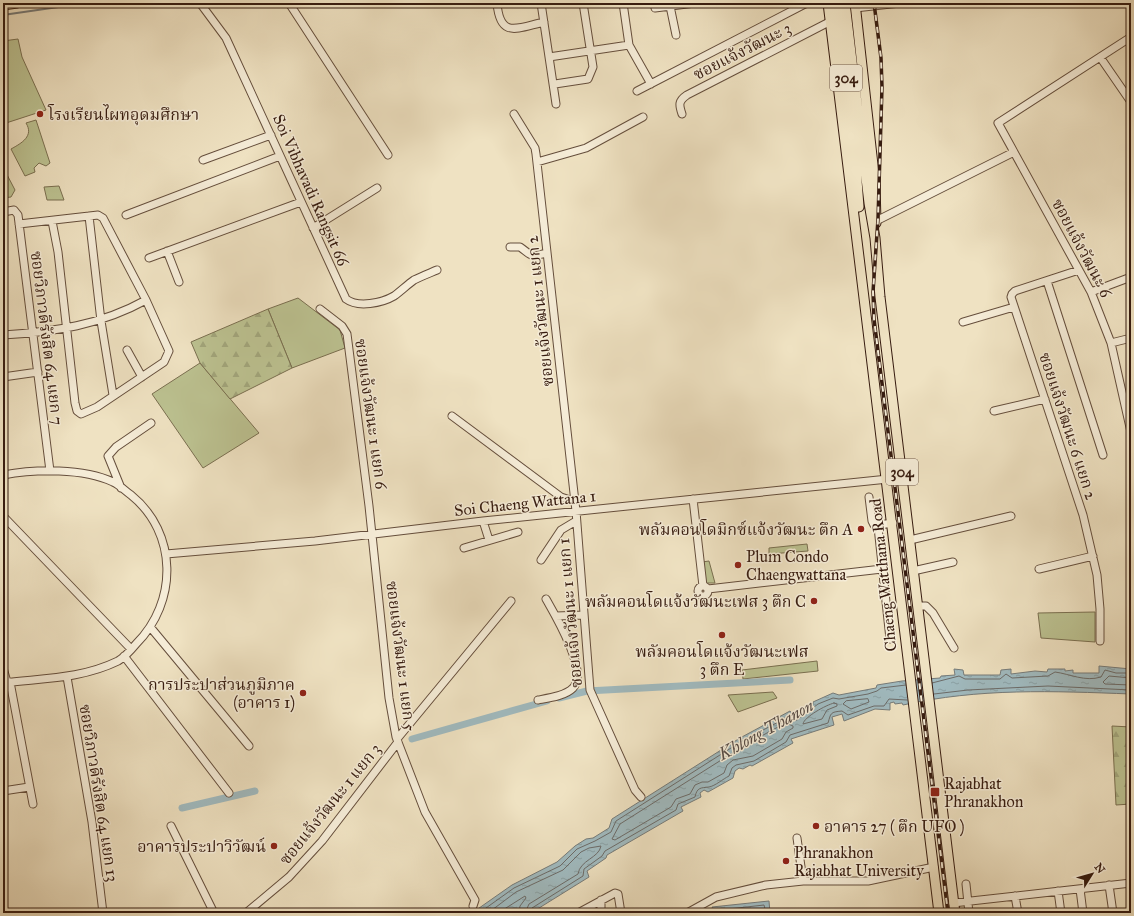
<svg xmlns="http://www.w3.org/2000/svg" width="1134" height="916" viewBox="0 0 1134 916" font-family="'IM FELL Great Primer','Noto Serif Thai',serif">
<defs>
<pattern id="forest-firs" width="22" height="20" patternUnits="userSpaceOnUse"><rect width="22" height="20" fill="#bcc291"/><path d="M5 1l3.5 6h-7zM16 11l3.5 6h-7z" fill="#a2a67c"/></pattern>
<pattern id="water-ripples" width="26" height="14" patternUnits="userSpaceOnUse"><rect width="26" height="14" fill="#a0babf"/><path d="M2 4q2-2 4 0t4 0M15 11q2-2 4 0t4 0" fill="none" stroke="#8a9fa3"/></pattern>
</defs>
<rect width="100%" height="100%" fill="#efe2c2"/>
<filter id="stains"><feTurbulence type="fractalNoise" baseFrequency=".005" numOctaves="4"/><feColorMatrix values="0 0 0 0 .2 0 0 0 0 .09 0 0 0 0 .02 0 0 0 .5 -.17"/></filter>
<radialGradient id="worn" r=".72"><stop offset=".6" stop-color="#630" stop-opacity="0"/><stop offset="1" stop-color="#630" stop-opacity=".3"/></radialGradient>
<!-- green -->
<path fill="#bcc291" stroke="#7a6f50" d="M18 39 22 57 46 110 3 124V41Z
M36 120 50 163 46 166 39 163 34 168 35 172 25 176 11 149C22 143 34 136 26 123Z
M3 167 15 190 11 197 3 198Z
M59 186 64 200H47L44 187Z
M298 298 340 330 345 348 292 368 268 309Z
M200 363 259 433 203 468 152 394Z
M807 544 808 551 769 554V548Z
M709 561 715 583H705L702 562Z
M1095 612V642L1041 638 1038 613Z
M817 661 818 671 743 679 742 670Z
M773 692 777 698 738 712 728 695Z"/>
<!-- forest -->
<path fill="url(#forest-firs)" stroke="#7a6f50" d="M268 309 292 368 230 399 200 363 191 342Z
M1112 726 1131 727V804L1116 805Z"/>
<!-- water -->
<path fill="url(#water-ripples)" stroke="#767b79" d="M1099 666 1131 669V694C1053 691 979 688 903 705L902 703 895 704 894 702 890 703V710L875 709 844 721 842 714 832 717 834 725 791 739 793 743 752 766 750 765 743 769 739 768 735 771 733 778 708 792 704 790 700 793 701 797 681 807 683 811 607 855 606 858 587 871 589 877 531 913H472L512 885 557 862 575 846 586 839 593 838 609 828 612 819 740 738 790 711 795 717 797 712 804 710 805 707 813 704V702L833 693 839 695 876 688 877 685 902 681 940 678 941 676 955 675 954 669 963 670 964 675H1000L1001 670 1011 669V674L1035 671 1047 672 1048 669H1065V671L1073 670V673H1099Z
M769 901 770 913H715L712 907Z"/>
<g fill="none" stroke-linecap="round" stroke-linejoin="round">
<!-- shore -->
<path stroke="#6c6b68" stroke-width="1" d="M1131 678 1109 676 1103 682 1105 684 1131 685
M932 683 959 676 965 679H1000L1006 674 1012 678 1048 676 1055 672C1070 674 1085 682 1101 677L1105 670 1116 673H1131
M934 694 968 690 1048 686 1131 690
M868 699 869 702 851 709 843 704 846 701Z
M834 703 837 704V706L827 710 822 719 803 724C804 717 826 705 834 703Z
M786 723 793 726V728L786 732 782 739 753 756 733 760 727 765 724 773 708 782H702L695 785 690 794 676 799 671 807 615 840 612 839 620 824 745 745Z
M479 913 514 888 560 866 577 849 595 841 611 832 616 821 742 741 788 717 793 720H797L818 704 833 698 839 699 868 694 877 691 881 688 906 685
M488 913 516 892 563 870 581 852 589 848 601 846C599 858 580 860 578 874L529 904 525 913
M498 913 525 896 526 898 520 906 519 913
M530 913 532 908 583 876 584 869 602 856 605 851 676 810 678 804 695 797C697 787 701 788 709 787 715 786 723 779 729 776L732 768 736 765 754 761 786 742 790 735 828 723C831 713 830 712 842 711L848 715 874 706H884L889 699 907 700
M718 913 720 910 764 905 766 913"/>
<!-- stream -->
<path stroke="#767b79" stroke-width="2" d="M3 15 86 3"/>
<!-- canal -->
<path stroke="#a0babf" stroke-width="7" d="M559 698 587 691 790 680
M412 739 547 701
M182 808 255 791"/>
<!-- minor casing -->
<g stroke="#654e3c" stroke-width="9">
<path id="minor" d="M200 3 226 38 346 299C358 308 382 303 394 296 401 291 407 285 414 280 422 276 430 273 437 270
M289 3 388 155
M497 3C500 39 517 28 544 22
M541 3 556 104
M623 3 629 45 651 84
M670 6 676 35
M655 8 695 3
M855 8 900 3
M1131 37 998 123 1091 292 1111 343 1131 432
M549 57 629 45
M1100 57 1131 102
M555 84 588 79 593 67 583 3
M637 91 807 3
M514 114 535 148 536 154 576 511 590 690 635 790 641 797
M682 114C679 105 678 101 687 95L831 21
M203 160 271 135
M537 162 586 148 643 117
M3 212 14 210 18 215 50 471
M126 215 280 156
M89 216 101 321 113 395
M876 221 1014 152
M19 224 98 215 103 218 146 300 169 351 164 362 97 407 81 414 77 411 75 403 58 252 52 221
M313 228 377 188
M510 247H520C534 257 529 257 547 253
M167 251 179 282
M149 258 301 202
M1079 270 1015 291 1012 294 1011 297 1083 515 1097 575 1100 609V641
M1047 281 1103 455
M1091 292 1131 277
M320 309 342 326 347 334 369 506 389 698 396 737 425 812 475 900 473 906
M963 322 1014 307
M3 335C54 332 101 325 146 300
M1111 343 1131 338
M127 350 142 377
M3 377 38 372
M994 411 1045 399
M452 416 561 497 570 500 575 499
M3 475C36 469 83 468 113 482 120 485 125 491 131 495 178 533 178 602 136 644 131 650 125 657 118 661 81 679 43 678 3 683
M121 488 108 456 116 447 151 423
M869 497 872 521 874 525 881 524
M693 499 703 586
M3 516 131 649
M483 521 489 540
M910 540 1011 516
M464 548 518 532
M166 554 315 541 483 521 888 479
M541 560 561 530 576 521
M1039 569 1093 556
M913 571 953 562
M698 591a5 5 0 1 1 10 0a5 5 0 1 1-10 0Z
M708 589 882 569
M918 606H926L933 613 954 648
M556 616 584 615
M151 628 249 746
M890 639 878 527 879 525 893 523
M124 656 229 793
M3 668 7 682
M67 677 92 822 103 913
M10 682 33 804
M538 700C549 698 565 696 573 688 589 671 555 615 546 599
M397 739 511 601
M3 791 29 787
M171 826 214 913
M797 838 803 881
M966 884 969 913
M1109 885 1113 913
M1080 889 1083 913
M1058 891 1061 913
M1015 896 1018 913
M601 900V913
M953 903 1131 883
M246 913 289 877 322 841 398 742
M578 913 615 893 618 894 621 913
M687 913 716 897 766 885 803 881H868L934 867"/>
</g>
<!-- major casing -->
<g stroke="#371c10" stroke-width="11">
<path id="major" d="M828 3 939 913
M837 3 855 153 859 207
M845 3 869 203 875 238 880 297 955 913
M855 3 875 183 876 223
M3 5 17 3"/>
</g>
<!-- minor -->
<use href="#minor" stroke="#f5ecd7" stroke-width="7"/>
<!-- major -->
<use href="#major" stroke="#efe2c2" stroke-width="9"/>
<!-- rail casing -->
<g stroke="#371c10" stroke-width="3.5">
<path id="rail" d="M874 3 881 58 882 87 878 219 873 292 874 319 948 913"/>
</g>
<!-- rail -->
<use href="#rail" stroke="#f5ecd7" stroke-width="2" stroke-dasharray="6" stroke-linecap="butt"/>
</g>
<!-- markers -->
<g fill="#8f2418" stroke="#f5ecd7" stroke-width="1.5">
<circle cx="40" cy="114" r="4"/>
<circle cx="861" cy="529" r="4"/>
<circle cx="738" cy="565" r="4"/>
<circle cx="814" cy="601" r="4"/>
<circle cx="722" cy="635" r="4"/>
<circle cx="303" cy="693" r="4"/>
<rect x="930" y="787" width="10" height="10" rx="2"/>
<circle cx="816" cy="826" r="4"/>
<circle cx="274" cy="846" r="4"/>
<circle cx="786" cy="861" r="4"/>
</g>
<g text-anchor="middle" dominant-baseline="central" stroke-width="3" stroke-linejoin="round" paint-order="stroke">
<!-- shield labels -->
<g fill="#f5ecd7" stroke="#705a4c" stroke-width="1">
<rect x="830" y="65" width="32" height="26" rx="3"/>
<rect x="886" y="459" width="32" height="26" rx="3"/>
</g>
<g font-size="15" font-weight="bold" fill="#371c10">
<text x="846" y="78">304</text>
<text x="902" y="472">304</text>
</g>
<!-- street labels -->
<g font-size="16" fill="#371c10" stroke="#f5ecd7">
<text transform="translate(742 51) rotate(-27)">ซอยแจ้งวัฒนะ 3</text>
<text transform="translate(311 190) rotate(66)">Soi Vibhavadi Rangsit 66</text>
<text transform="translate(1082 248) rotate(62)">ซอยแจ้งวัฒนะ 6</text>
<text transform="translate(540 311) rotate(-96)">ซอยแจ้งวัฒนะ 1 แยก 2</text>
<text transform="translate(47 338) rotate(83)">ซอยวิภาวดีรังสิต 64 แยก 7</text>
<text transform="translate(371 414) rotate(82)">ซอยแจ้งวัฒนะ 1 แยก 6</text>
<text transform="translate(1068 426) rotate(72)">ซอยแจ้งวัฒนะ 6 แยก 2</text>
<text transform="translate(525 503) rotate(-6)">Soi Chaeng Wattana 1</text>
<text transform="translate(883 575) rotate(-96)">Chaeng Watthana Road</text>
<text transform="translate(570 613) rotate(-95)">ซอยแจ้งวัฒนะ 1 แยก 1</text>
<text transform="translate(401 656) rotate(83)">ซอยแจ้งวัฒนะ 1 แยก 5</text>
<text transform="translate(99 793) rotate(81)">ซอยวิภาวดีรังสิต 64 แยก 13</text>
<text transform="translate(330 804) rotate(-51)">ซอยแจ้งวัฒนะ 1 แยก 3</text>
</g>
<!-- poi labels -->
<g font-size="16" fill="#371c10" stroke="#f5ecd7" text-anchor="start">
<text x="48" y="114">โรงเรียนไผทอุดมศึกษา</text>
<text x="853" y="529" text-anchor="end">พลัมคอนโดมิกซ์แจ้งวัฒนะ ตึก A</text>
<text x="746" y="556">Plum Condo<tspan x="746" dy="18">Chaengwattana</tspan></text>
<text x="806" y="601" text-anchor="end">พลัมคอนโดแจ้งวัฒนะเฟส 3 ตึก C</text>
<text x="722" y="651" text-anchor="middle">พลัมคอนโดแจ้งวัฒนะเฟส<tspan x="722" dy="18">3 ตึก E</tspan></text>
<text x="295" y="684" text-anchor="end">การประปาส่วนภูมิภาค<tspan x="295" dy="18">(อาคาร 1)</tspan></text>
<text x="944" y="783">Rajabhat<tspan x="944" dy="18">Phranakhon</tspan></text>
<text x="824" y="826">อาคาร 27 ( ตึก UFO )</text>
<text x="266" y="846" text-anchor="end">อาคารประปาวิวัฒน์</text>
<text x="794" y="852">Phranakhon<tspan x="794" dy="18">Rajabhat University</tspan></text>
</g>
<!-- water labels -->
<g font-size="17" font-style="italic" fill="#564b45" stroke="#f5ecd7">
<text transform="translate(766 730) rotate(-29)">Khlong Thanon</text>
</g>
</g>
<!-- margin -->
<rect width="1134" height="916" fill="none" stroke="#efe2c2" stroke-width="16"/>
<rect x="4" y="4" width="1126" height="908" fill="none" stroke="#371c10" stroke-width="2"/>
<rect x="8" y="8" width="1118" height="900" fill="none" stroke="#371c10"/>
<!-- north arrow -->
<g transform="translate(1092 874) rotate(53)" stroke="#f5ecd7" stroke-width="3" paint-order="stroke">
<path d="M0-3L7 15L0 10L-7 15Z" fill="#371c10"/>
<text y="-6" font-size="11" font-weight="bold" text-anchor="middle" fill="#371c10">N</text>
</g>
<rect width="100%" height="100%" filter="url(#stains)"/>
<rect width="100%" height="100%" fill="url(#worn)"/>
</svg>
